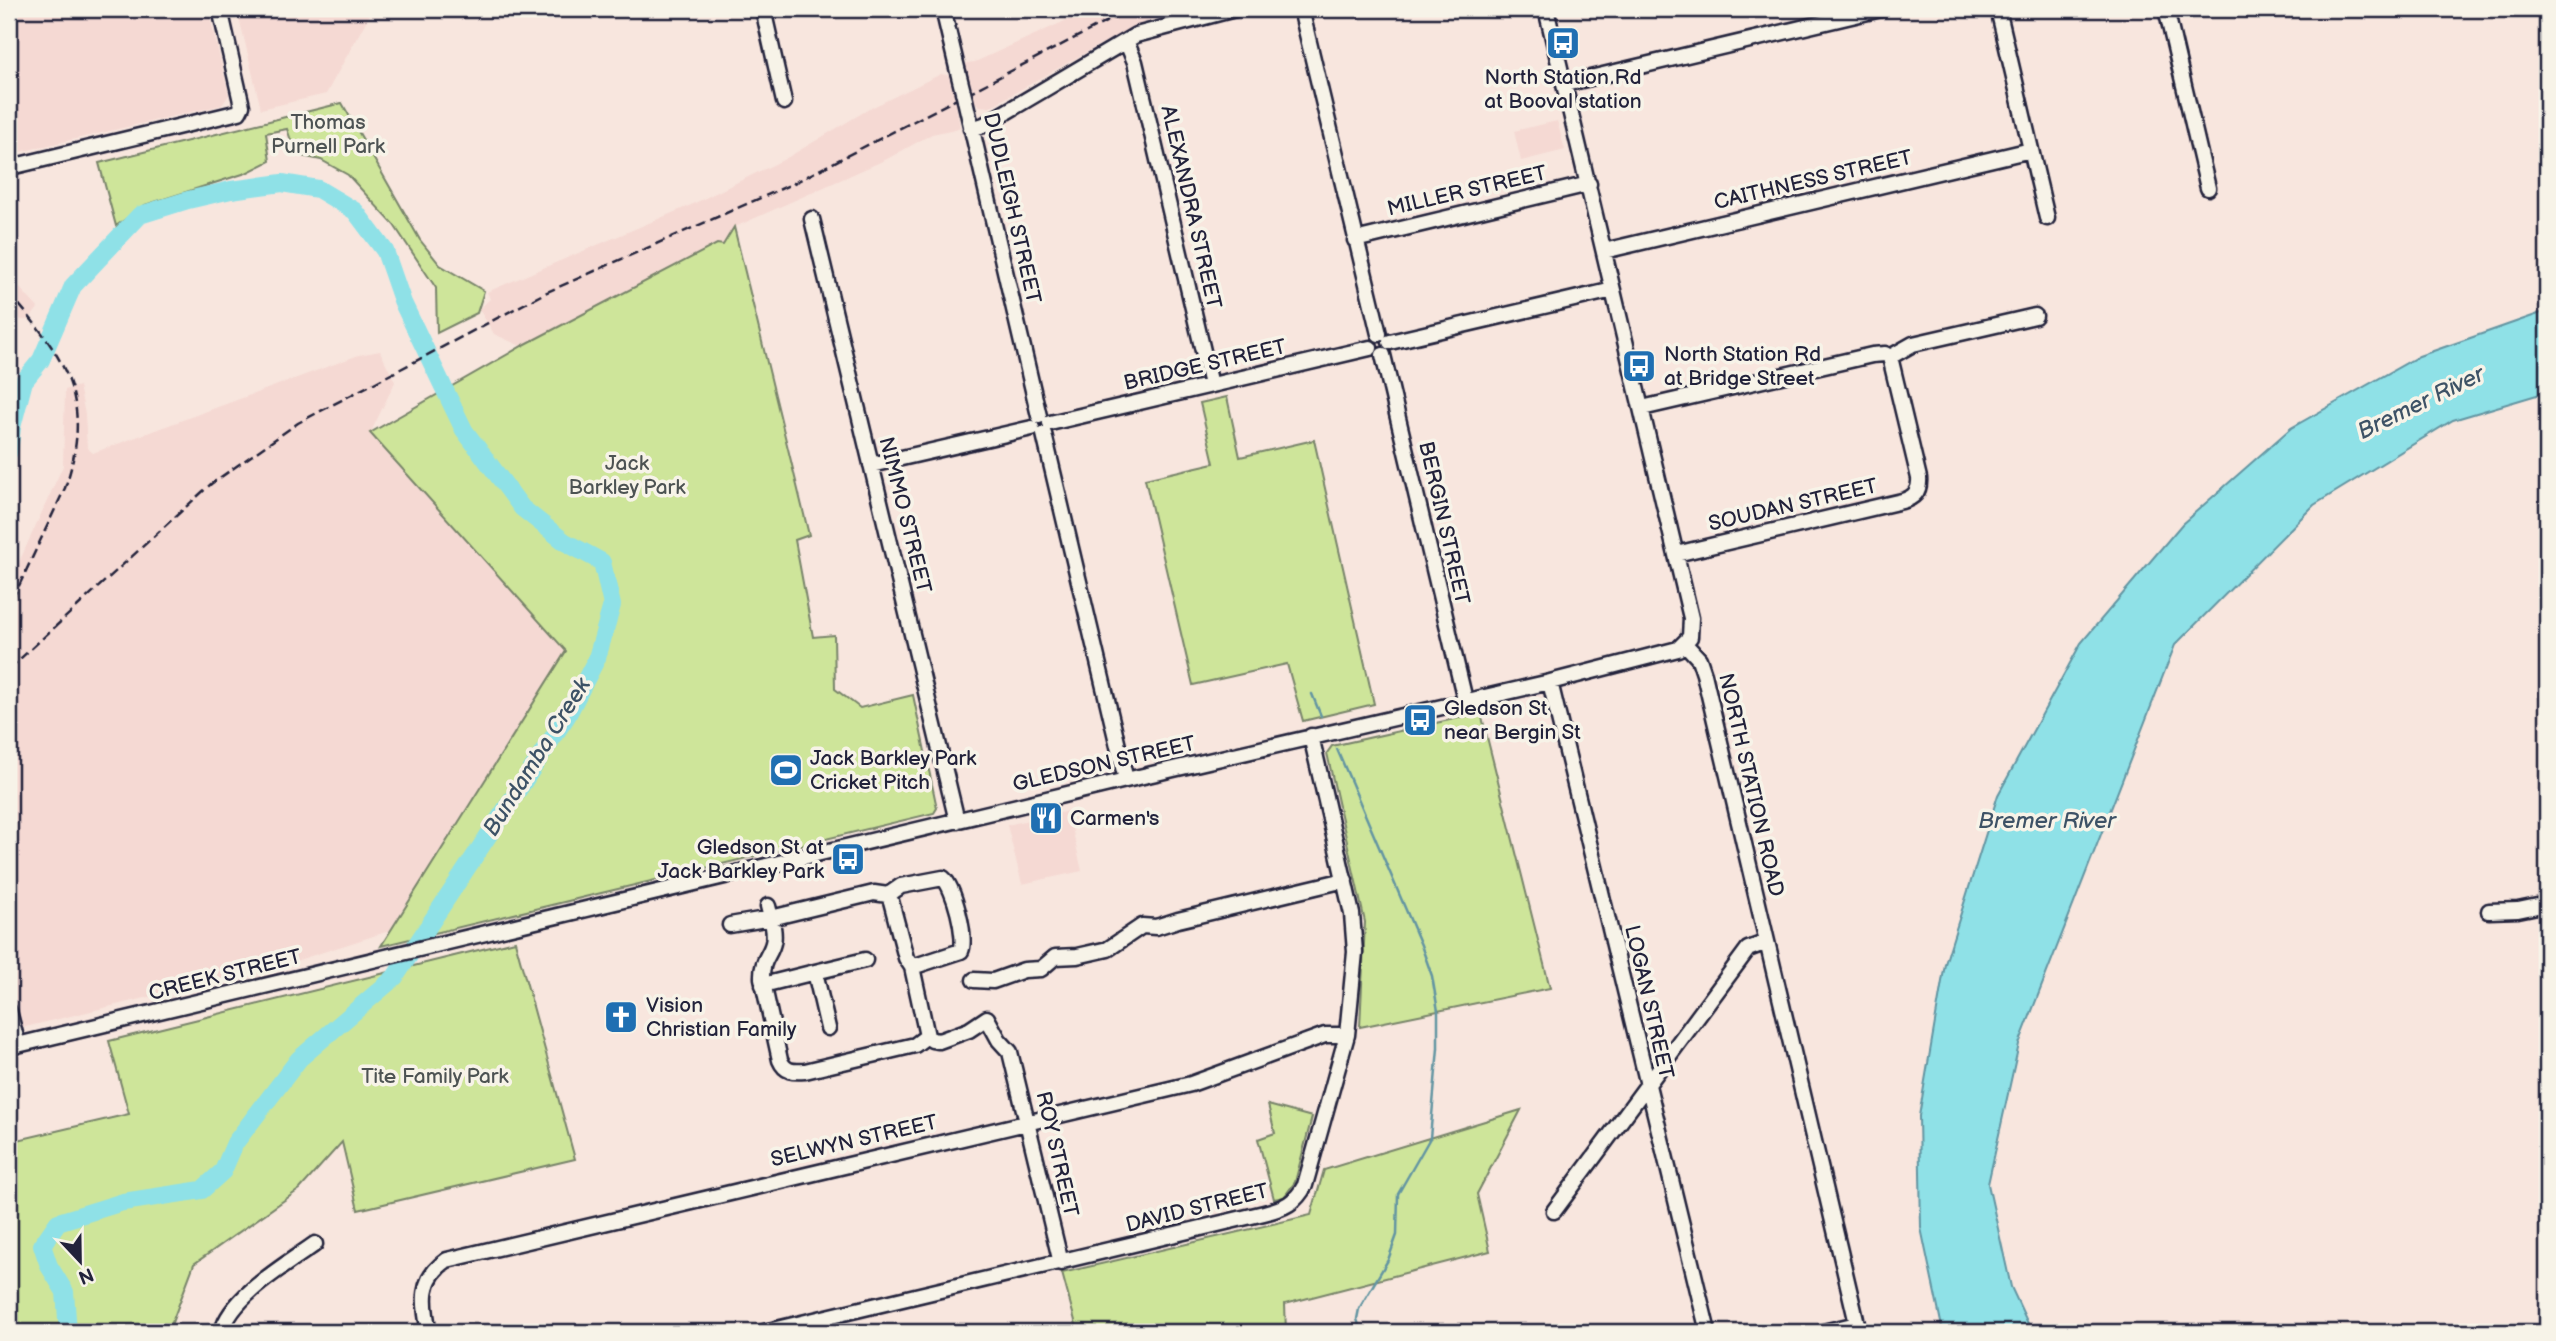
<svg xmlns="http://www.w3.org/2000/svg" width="2556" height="1341" viewBox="0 0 2556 1341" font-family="'Balsamiq Sans',sans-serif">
<rect width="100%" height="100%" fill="#f8e6de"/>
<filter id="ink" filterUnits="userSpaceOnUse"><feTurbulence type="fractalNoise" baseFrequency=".0143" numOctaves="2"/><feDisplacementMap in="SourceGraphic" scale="14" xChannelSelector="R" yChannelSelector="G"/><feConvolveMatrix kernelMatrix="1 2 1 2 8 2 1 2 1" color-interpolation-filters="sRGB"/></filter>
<g filter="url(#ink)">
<!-- built -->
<path fill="#f5d9d3" d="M9 9H208L229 95 222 105 15 153 9 158Z
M237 9H395L370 14 326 94 261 109Z
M1091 9H1172L1101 44 990 107 979 106 971 97 964 70 967 63 975 62Z
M941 74 951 76 960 127 955 129 932 134 887 159 735 227 723 245 523 347 494 334 479 309 490 299 487 292 691 205 785 159 869 109Z
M1557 121 1565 150 1521 161 1514 131Z
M9 276 38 308 29 320H21L9 307Z
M380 351 395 382 370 434 566 651 389 931 289 963 9 1031V584L63 466 65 390 79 386 85 414 87 448 93 453 359 355Z
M1068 811 1082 871 1022 884 1007 825Z"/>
<!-- green -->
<path fill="#cee59a" stroke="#78846a" stroke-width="2" d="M342 103 420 240 440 265 484 291 477 313 437 333 436 288 394 225 348 175 321 160 296 155 287 129 266 133 270 161 246 173 145 205 116 226 99 163Z
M734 227 809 535 795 540 813 637 834 635 835 689 860 708 913 695 937 808 934 813 381 946 566 651 370 433 522 346 717 244 723 245Z
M1227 397 1240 457 1314 440 1374 704 1303 721 1287 664 1193 685 1145 479 1214 463 1200 403Z
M1481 713 1550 988 1360 1027 1365 922 1327 753 1332 746Z
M515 941 575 1159 358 1210 342 1142 300 1189 194 1264 170 1328 182 1332H9V1142L129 1114 109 1041Z
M1268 1105 1312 1117 1295 1182 1284 1197 1274 1199 1258 1139 1275 1133Z
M1521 1110 1477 1194 1490 1251 1285 1304 1286 1332H1078L1062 1273 1311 1215 1324 1170Z"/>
<!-- water -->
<path fill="#8fe1e7" stroke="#6395a2" stroke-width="2" d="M2547 311V392L2453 420 2314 505 2175 645 2019 1044 1988 1184 2011 1287 2032 1332H1943L1921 1228 1919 1116 1945 964 1998 795 2081 643 2182 524 2291 428 2419 356Z"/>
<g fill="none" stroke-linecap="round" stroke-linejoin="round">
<!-- stream -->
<path stroke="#6395a2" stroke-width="2.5" d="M1312 694 1321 716
M1337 749 1421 945 1432 976 1438 1011V1048L1430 1138 1398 1194 1397 1235 1388 1260 1359 1309 1357 1319 1361 1332"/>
<!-- river -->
<path stroke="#8fe1e7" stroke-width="18" d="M9 452 12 427 24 381 41 360 73 286 140 215 188 200 231 190 282 183 318 189 355 211 385 251 403 303 464 430 522 508 565 542 602 562 612 605 597 658 567 716 395 977 299 1059 235 1143 223 1171 202 1190 123 1202 58 1222 42 1245 49 1266 65 1292 68 1332"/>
<!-- minor casing -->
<g stroke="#22223b" stroke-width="19">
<path id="minor" d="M763 9 784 102
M943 9 958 72
M1301 9 1379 334
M1998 9 2047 218
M2166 9 2208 188
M1126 41 1135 62 1211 385
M1565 84 1881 9
M965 100 1039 416
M971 129 984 125 1136 35 1235 9
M9 164 15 166 239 112 242 106 220 9
M812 219 957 821
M1355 240 1589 184
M1604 251 2031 150
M1390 342 1613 290
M1383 355 1465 700
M1642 408 1872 355 1885 354 1890 357 1913 344 2035 316
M1050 423 1370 348
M1044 434 1126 780
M871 465 1032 428
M1676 554 1902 501C1914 498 1920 491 1919 478L1890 357
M1685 644 1699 659 1704 674 1859 1332
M1550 682 1708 1332
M768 906 771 918 874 893 888 895 891 901 906 958 912 967 961 951C967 938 954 887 943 878L901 886 888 895
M2489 911 2518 910 2547 904
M730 925 771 918C781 954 761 951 762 978L780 1060C785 1072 793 1072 805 1071L915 1045 927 1036 912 967
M815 972 865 960
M974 980 993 981 1024 970 1041 969 1055 957 1077 956 1108 949 1142 926 1156 927 1178 920 1345 880
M763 985 815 972 828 1028
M9 1011 18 1045
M927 1036 932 1040 939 1041 969 1030 987 1018 999 1040 1010 1052 1061 1263
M9 1047 1126 780 1550 682 1678 649 1690 637 1691 618 1546 9
M1554 1211 1748 949 1767 942
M222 1332C230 1297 287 1264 315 1244
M429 1332C423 1303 419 1279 447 1260L1191 1084 1325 1035H1347
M764 1332 1264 1213C1284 1208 1296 1203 1305 1185L1347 1035 1355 952 1352 914 1311 736
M1823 1332 1857 1324"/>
</g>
<!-- minor -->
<use href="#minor" stroke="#f7f3e8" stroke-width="14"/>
<!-- rail -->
<path stroke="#22223b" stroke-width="2.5" stroke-dasharray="10 5" stroke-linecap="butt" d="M9 293C65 357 95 400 65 488L9 607
M9 669 211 484 298 423 545 293 792 184 1131 9"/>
<!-- minor-bridge casing -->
<g stroke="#22223b" stroke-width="19" stroke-linecap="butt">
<path id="minor-bridge" d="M958 72 965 100"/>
</g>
<!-- minor-bridge -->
<use href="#minor-bridge" stroke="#f7f3e8" stroke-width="14"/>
</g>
</g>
<!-- icons -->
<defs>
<g id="bus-square" transform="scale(1.75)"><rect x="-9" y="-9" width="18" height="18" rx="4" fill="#1f6fb2" stroke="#f7f3e8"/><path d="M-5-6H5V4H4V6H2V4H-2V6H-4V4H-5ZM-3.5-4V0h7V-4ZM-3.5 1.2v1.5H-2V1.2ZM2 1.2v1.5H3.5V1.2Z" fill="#fff"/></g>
<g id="stadium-square" transform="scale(1.75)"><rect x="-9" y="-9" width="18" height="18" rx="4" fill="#1f6fb2" stroke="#f7f3e8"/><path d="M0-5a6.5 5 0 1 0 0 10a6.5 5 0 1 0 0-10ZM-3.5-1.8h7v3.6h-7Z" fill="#fff"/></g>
<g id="restaurant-square" transform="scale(1.75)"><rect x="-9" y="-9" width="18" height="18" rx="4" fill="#1f6fb2" stroke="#f7f3e8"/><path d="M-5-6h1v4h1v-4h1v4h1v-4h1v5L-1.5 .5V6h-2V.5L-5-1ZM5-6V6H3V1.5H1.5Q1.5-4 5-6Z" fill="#fff"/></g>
<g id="church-square" transform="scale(1.75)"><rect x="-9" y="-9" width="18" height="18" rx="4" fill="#1f6fb2" stroke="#f7f3e8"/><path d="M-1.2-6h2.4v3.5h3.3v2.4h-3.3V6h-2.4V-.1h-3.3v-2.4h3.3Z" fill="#fff"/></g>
</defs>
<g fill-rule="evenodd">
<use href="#bus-square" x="1563" y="43"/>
<use href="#bus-square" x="1639" y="366"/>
<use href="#bus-square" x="1420" y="720"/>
<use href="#stadium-square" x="786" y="770"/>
<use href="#restaurant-square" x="1046" y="818"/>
<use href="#bus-square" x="848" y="859"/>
<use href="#church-square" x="621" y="1017"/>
</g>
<g text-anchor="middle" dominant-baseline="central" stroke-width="7" stroke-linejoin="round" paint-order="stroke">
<!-- poi labels -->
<g font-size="21" fill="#22223b" stroke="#f7f3e8" text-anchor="start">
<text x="1563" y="77" text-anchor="middle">North Station Rd<tspan x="1563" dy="24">at Booval station</tspan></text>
<text x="1664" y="354">North Station Rd<tspan x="1664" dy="24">at Bridge Street</tspan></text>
<text x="1444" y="708">Gledson St<tspan x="1444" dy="24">near Bergin St</tspan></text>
<text x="810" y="758">Jack Barkley Park<tspan x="810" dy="24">Cricket Pitch</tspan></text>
<text x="1070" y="818">Carmen's</text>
<text x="824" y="847" text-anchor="end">Gledson St at<tspan x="824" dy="24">Jack Barkley Park</tspan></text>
<text x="646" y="1005">Vision<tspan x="646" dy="24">Christian Family</tspan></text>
</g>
<!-- park labels -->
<g font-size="21" fill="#4d5353" stroke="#f7f3e8">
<text x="328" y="122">Thomas<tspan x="328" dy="24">Purnell Park</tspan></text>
<text x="627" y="463">Jack<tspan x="627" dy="24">Barkley Park</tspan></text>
<text x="435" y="1076">Tite Family Park</text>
</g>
<!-- street labels -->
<g font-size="21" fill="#22223b" stroke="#f7f3e8">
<text transform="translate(1813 180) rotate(-13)">CAITHNESS STREET</text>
<text transform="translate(1467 191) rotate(-13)">MILLER STREET</text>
<text transform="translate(1191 207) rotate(77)">ALEXANDRA STREET</text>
<text transform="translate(1012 208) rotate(77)">DUDLEIGH STREET</text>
<text transform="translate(1205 365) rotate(-13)">BRIDGE STREET</text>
<text transform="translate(1793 505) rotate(-13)">SOUDAN STREET</text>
<text transform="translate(905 515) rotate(76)">NIMMO STREET</text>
<text transform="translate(1444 523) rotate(77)">BERGIN STREET</text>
<text transform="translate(1104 764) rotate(-13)">GLEDSON STREET</text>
<text transform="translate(1751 785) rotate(77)">NORTH STATION ROAD</text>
<text transform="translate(225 975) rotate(-14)">CREEK STREET</text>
<text transform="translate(1649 1002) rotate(77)">LOGAN STREET</text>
<text transform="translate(854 1141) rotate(-13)">SELWYN STREET</text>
<text transform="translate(1057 1154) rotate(77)">ROY STREET</text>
<text transform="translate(1197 1208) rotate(-14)">DAVID STREET</text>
</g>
<!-- water labels -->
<g font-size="23" font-style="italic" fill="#3d5266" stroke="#f7f3e8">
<text transform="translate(2421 403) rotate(-26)">Bremer River</text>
<text transform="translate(537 757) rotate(-58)">Bundamba Creek</text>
<text x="2047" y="821">Bremer River</text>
</g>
</g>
<!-- margin -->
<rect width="2556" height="1341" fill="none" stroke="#f7f3e8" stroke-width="35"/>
<rect x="18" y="18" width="2521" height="1306" fill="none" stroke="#22223b" stroke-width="2.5" filter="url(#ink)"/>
<!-- north arrow -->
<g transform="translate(80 1261) rotate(158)" stroke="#f7f3e8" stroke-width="5" paint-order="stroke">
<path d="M0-5L12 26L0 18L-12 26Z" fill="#22223b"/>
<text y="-10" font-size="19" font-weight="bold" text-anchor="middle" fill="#22223b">N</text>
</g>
</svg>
